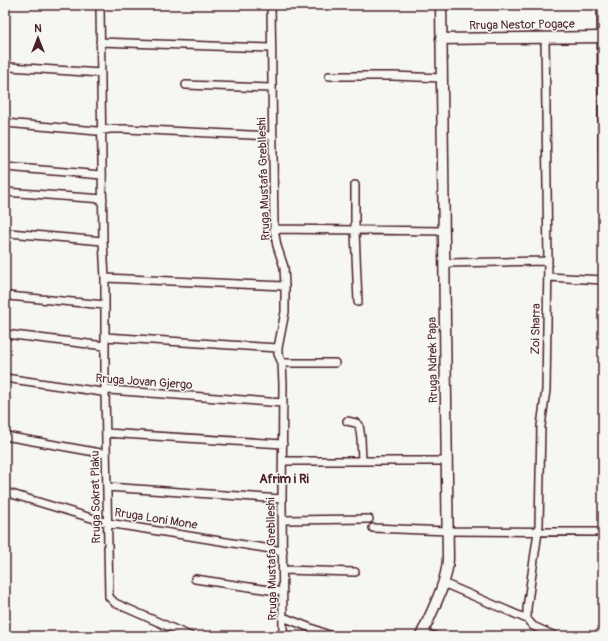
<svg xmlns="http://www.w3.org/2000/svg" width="608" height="641" viewBox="0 0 608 641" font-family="Pangolin,sans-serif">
<rect width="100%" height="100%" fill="#f6f6f2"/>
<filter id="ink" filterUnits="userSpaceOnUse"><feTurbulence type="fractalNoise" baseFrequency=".025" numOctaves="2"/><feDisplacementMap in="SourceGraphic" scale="8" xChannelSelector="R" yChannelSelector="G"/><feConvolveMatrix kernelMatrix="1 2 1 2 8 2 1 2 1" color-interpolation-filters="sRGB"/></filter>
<g filter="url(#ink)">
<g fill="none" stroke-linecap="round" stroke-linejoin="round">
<!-- street casing -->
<g stroke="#4a1f2b" stroke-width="10">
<path id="street" d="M100 5 103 241 105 278V391L109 597 115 603 190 636
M271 5 274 229 277 246 284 267 285 286V312L278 348V354L282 363 283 384 282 499 283 636
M601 5 603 182
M100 42 271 48
M10 67 101 73
M329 76H393L442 78
M186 85 271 88
M5 123 97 131 110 129H127L273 136
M5 167 102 175
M355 185V231L358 302
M5 192 103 199
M274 229 444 231
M9 233 103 241
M445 263 548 261
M548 277 603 280
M105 278 285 286
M8 296 105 305
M5 334 105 346
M105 337 278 348
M282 363H335
M5 378 102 392 109 390 283 403
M347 421 356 423 359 425 361 438 362 461
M106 433 283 444
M5 436 106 454
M283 461H447
M107 487 282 499
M5 492 108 523 283 551
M282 520 369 519
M373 528 448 531 603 532
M283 570 355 572
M195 579 283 592
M443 583 527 619 533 626 555 636
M283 617 331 636
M527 619V608L539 525 541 426 546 390 548 261 545 37
M423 632 434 636"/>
</g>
<!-- secondary casing -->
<g stroke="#4a1f2b" stroke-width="13">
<path id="secondary" d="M441 39 603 37
M421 636C431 613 447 584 448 559L441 5"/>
</g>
<!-- street -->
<use href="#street" stroke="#f6f6f2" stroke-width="7"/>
<!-- secondary -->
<use href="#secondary" stroke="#f6f6f2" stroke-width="10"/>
</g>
</g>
<g text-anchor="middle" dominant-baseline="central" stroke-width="3" stroke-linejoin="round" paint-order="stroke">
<!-- street labels -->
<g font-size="12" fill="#4a1f2b" stroke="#f6f6f2">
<text transform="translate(522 25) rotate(-1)">Rruga Nestor Pogaçe</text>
<text transform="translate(264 179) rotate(-92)">Rruga Mustafa Greblleshi</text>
<text transform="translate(536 329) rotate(-89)">Zoi Sharra</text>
<text transform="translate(433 360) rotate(-91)">Rruga Ndrek Papa</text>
<text transform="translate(144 382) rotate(4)">Rruga Jovan Gjergo</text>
<text transform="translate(96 497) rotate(-91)">Rruga Sokrat Plaku</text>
<text transform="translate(156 519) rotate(9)">Rruga Loni Mone</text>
<text transform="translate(272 559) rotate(-91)">Rruga Mustafa Greblleshi</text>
</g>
<!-- neighbourhood labels -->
<g font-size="13" font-weight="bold" fill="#4a1f2b" stroke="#f6f6f2">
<text x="284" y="479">Afrim i Ri</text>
</g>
</g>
<!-- margin -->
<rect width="608" height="641" fill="none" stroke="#f6f6f2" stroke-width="20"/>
<rect x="10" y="10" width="588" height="621" fill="none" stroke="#4a1f2b" stroke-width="1.5" filter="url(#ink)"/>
<!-- north arrow -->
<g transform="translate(38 38)" stroke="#f6f6f2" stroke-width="3" paint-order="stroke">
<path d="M0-3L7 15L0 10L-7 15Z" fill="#4a1f2b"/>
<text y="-6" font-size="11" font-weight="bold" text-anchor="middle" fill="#4a1f2b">N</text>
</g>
</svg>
